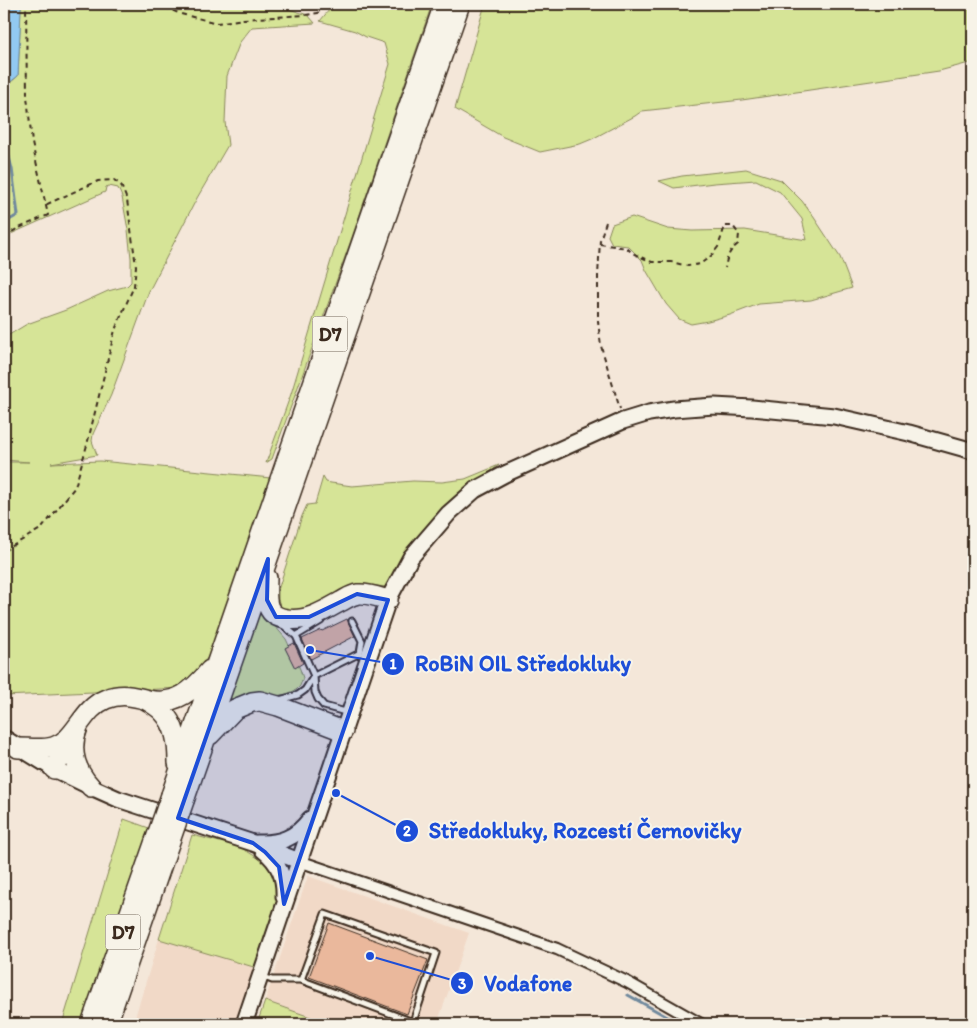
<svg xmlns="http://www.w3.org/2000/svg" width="977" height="1028" viewBox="0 0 977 1028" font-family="Itim,sans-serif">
<rect width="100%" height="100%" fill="#f4e7d9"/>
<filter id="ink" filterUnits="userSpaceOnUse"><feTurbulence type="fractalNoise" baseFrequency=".02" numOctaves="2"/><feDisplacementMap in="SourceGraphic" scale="10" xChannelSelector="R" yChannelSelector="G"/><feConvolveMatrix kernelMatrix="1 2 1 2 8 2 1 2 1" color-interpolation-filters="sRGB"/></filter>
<g filter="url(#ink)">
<!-- built -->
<path fill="#f1d9c7" d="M308 876 469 933 437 1024H330L265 1001Z
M159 939 257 968 238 1024H133Z"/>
<!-- green -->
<path fill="#d6e497" stroke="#88875a" d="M21 4H237L245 7 276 5 308 15 315 23 252 27 240 42 227 76 225 122 228 145 197 198 149 291 111 395 93 434 92 441 97 455 51 463 100 461 271 478 210 654 197 672 182 688 4 696V462H29L4 460V338L27 324 66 310 108 291 127 286 131 282V258L128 230 122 197 118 188 109 186 106 187 105 192 4 237V214C11 204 8 182 4 171V86L10 83 18 76Z
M334 4H432L350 243 272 459 266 463 291 394 390 64 384 43 366 37 355 31 320 21Z
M485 4H973V62L939 71 742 100 642 111 635 116 592 139 580 144 540 152 503 137 455 109Z
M746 169 781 180 802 201 813 216 840 257 852 288 811 300 759 304 730 315 708 321 691 324 679 319 666 304 646 270 642 260 628 246 612 244 608 236 612 224 632 217 668 229 692 231 745 230 807 240 802 219 780 192 756 180 714 183 674 188 659 181 682 176Z
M499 465 464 493 430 524 403 556 388 587 364 585 315 611H287L281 607 278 600V590L302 516 307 505 315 504 323 477 326 482 331 483 352 486 413 481 442 482 465 479Z
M262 607 268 618 286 639 300 669 303 678 300 686 296 690 287 694 275 696 226 708Z
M124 819 149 828 83 1024H62Z
M192 835 240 847 263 861 273 874 278 896 277 910 257 968 159 939Z
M265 1001 330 1024H257Z"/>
<!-- water -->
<path fill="#92c9f1" stroke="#6f899d" d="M4 4H21V10L18 76 9 83 4 86Z"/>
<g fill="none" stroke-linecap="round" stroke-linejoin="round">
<!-- stream -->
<path stroke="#6f899d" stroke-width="3" d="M4 137 12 169 18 215 4 223
M628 995 680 1024"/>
</g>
<!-- building -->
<path fill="#eab89c" stroke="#3b2a1e" d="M347 619 355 636 311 659 302 639 321 630 322 631Z
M294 643 303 663 295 668 285 648Z
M329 923 428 960 407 1014 309 977Z"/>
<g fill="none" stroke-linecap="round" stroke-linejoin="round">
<!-- lane casing -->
<g stroke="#3b2a1e" stroke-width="9">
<path id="lane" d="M282 624 296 636 314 676 315 692 318 699 324 706 349 713
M296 636 321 621
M279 700 298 695 305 690 314 676 360 653 362 641 352 621
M261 976 272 980H301L413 1022 436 953 325 914 301 980"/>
</g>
<!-- street casing -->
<g stroke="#3b2a1e" stroke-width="14">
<path id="street" d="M299 861 557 949 627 982 701 1024"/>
</g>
<!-- secondary casing -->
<g stroke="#3b2a1e" stroke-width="19">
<path id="secondary" d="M4 738 54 769 91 787 118 799 253 843 299 861
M257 843C280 844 296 838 310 819
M263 850C279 863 285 877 284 897
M244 1024 388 600 411 557 449 513 475 490 505 474 623 421 649 413 674 409 714 406 752 408 834 416 909 433 973 451"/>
</g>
<!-- highway casing -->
<g stroke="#3b2a1e" stroke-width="22">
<path id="highway" d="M267 578C267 596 262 616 287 619 306 622 324 611 340 602 346 599 351 595 358 594 368 593 378 597 388 600
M145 699C151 703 157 706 162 711 176 725 178 744 178 763
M78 727C69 749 75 770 91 787
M210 735 235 709 252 702 260 701 278 706 343 731
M18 748C30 748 42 750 53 747 77 740 81 709 106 699 121 693 133 696 148 700 177 706 193 690 210 670
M54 769 73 736
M171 795 444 4
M185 798 460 4
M91 1024 155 841
M107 1024 169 844"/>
</g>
<!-- path -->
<path stroke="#3b2a1e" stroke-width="2" stroke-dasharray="5 4" stroke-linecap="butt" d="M156 4 181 14 217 23 243 19 305 15 318 13 322 4
M606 222 600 240 598 276V321L601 346 620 409
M4 236 19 228 48 215 32 143 27 96 26 4
M600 244 627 248 632 253 652 262H671L688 266 700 264 711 256 718 247 725 226H733L739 234 738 244C729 251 727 257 725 268
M4 551 42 528 75 487 87 445 115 330 134 286 136 266 127 200 121 185 114 180 98 181 45 205"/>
<!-- lane -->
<use href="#lane" stroke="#f7f3e8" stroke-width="5"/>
<!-- street -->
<use href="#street" stroke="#f7f3e8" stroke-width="10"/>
<!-- secondary -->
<use href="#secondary" stroke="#f7f3e8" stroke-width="15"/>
<!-- highway -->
<use href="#highway" stroke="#f7f3e8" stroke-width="19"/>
<!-- highway-bridge casing -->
<g stroke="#3b2a1e" stroke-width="22" stroke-linecap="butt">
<path id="highway-bridge" d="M155 841 171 795
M169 844 185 798"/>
</g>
<!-- highway-bridge -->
<use href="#highway-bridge" stroke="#f7f3e8" stroke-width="19"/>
</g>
</g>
<!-- marked area -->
<path fill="#1d4ed8" fill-opacity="0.2" stroke="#1d4ed8" stroke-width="4" stroke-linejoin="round" d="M268 559 267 600 276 617H309L357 594 388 600 284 904 279 867 265 852 253 843 178 818Z"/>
<g text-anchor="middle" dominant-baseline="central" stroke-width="4" stroke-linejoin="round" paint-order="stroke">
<!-- shield labels -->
<g fill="#f7f3e8" stroke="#73665b" stroke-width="1">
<rect x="312.5" y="316.5" width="35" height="35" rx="4"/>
<rect x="105.5" y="914.5" width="35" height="35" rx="4"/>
</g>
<g font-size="20" font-weight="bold" fill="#3b2a1e">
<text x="330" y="334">D7</text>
<text x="123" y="932">D7</text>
</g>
</g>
<!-- callouts -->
<path fill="none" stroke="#1d4ed8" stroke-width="2" d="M310 650L393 664M336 793L407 831M370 956L462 983"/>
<g fill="#1d4ed8" stroke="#f7f3e8" stroke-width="2">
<circle cx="310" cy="650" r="5"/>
<circle cx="336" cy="793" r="5"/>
<circle cx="370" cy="956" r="5"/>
<circle cx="393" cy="664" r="12"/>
<circle cx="407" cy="831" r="12"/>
<circle cx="462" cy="983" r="12"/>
</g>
<g font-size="15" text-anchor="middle" font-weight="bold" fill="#fff">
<text x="393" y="669">1</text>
<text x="407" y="836">2</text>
<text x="462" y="989">3</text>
</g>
<g font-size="22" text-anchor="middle" font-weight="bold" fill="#1d4ed8" stroke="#f7f3e8" stroke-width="4" stroke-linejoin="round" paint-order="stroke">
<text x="523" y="671">RoBiN OIL Středokluky</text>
<text x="585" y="838">Středokluky, Rozcestí Černovičky</text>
<text x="528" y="991">Vodafone</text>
</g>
<!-- margin -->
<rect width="977" height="1028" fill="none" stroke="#f7f3e8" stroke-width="20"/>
<rect x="10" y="10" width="957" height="1008" fill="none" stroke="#3b2a1e" stroke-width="2" filter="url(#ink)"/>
</svg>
